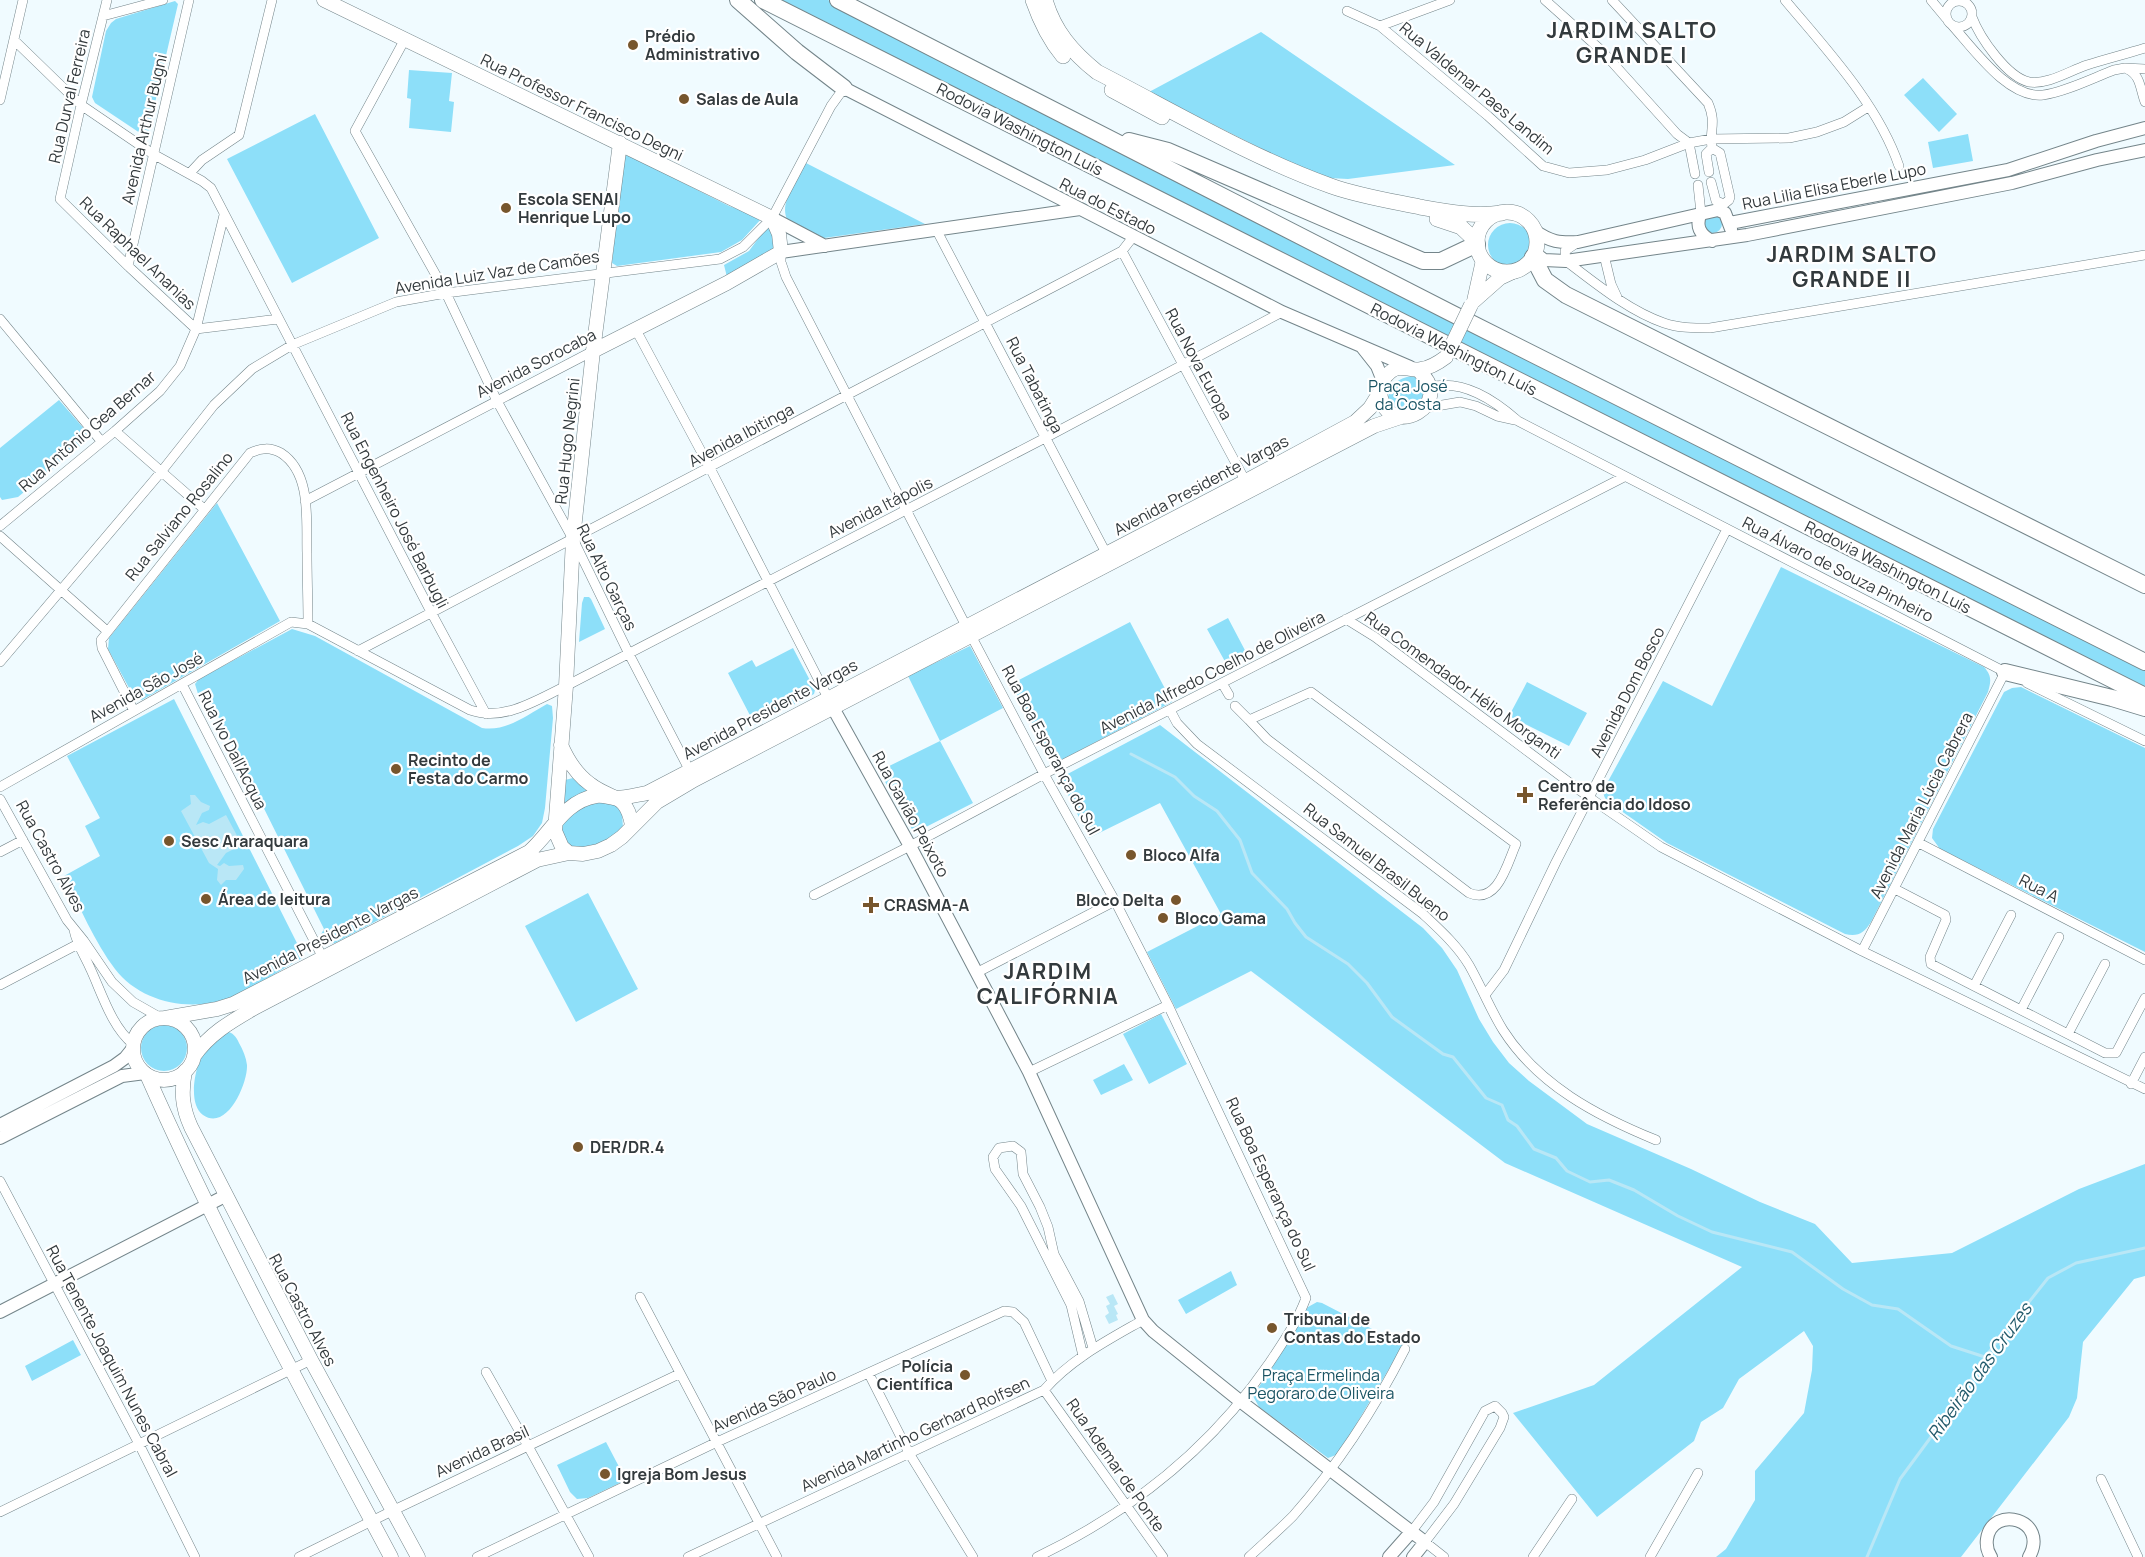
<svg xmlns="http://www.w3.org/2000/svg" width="2145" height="1557" viewBox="0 0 2145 1557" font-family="Manrope,sans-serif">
<rect width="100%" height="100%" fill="#f0fbff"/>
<!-- green -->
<path fill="#8ddff9" d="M775 0H828L1477 332 2145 667V690Z
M175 1 178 4 148 133 143 135 95 103 92 97 106 31 111 23 116 19Z
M1261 32 1455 165 1348 179 1329 178 1292 164 1149 92Z
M409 70 452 73 449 101 454 102 451 132 409 128 411 99 407 98Z
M1923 78 1957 114 1939 132 1904 95Z
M315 114 379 238 292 283 227 159Z
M1968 134 1973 161 1933 168 1928 142Z
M628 155 729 206 762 218 742 240 721 252 617 266 612 263 623 156Z
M806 163 925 224 824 238 787 219C779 203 798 178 806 163Z
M1704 224a9 9 0 1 1 18 0a9 9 0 1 1-18 0Z
M1488 245a22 22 0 1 1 44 0a22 22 0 1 1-44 0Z
M768 228 772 229 775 246 773 250 727 277 724 265 749 251 763 232Z
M1415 376 1428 387 1417 412 1394 411 1388 397C1392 383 1399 377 1415 376Z
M59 400 86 431 87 440 18 497 2 500 0 497V448Z
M217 503 280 621 142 700 135 699 108 649 109 638Z
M1781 567 1984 667C1992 676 1991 681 1988 692L1871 922C1864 933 1858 937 1845 934L1667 843 1607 801C1603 795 1602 792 1606 785L1663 681 1712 706Z
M584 597H589L591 599 605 629 579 642 582 603Z
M1228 618 1248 656 1228 667 1207 629Z
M1130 622 1172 702 1054 764 1011 684Z
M292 629 315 636 482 728C506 732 527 715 547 704L552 706 553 718 545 808 542 823 533 836 518 846 335 943C328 944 324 942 320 936L324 929 207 694H198L195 684 199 679Z
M970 646 1003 708 940 741 973 803 920 830 913 831 879 771 940 741 908 676Z
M793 648 815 690 814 694 755 725 728 673 752 660 756 667Z
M1527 682 1587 713 1569 746 1509 716Z
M2021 687 2145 748V952L1940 849 1932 838 1933 829 2004 692 2012 688Z
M174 699 304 957C280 970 257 986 232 997 192 1013 141 1003 115 969 95 943 79 905 64 876L100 856 85 826 100 818 67 756Z
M1160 725 1423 928 1442 948 1457 970 1479 1019 1493 1042 1509 1063 1529 1081 1587 1124 1691 1169 1760 1202 1815 1224 1852 1263 1952 1253 2079 1189 2145 1164V1276L2134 1279 2083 1342 2077 1398 2069 1417 1961 1557H1716L1726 1549 1755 1500V1471L1804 1413 1812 1370 1813 1346 1804 1331 1739 1379 1723 1408 1701 1422 1694 1441 1597 1517 1513 1413 1594 1385 1742 1267 1505 1163 1251 971 1176 1009 1147 952 1221 914 1160 803 1089 838 1060 778Z
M573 778 590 792 562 806 565 780Z
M597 799 617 806 622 813 623 828 604 844 578 849 570 846 564 840 561 825 570 813Z
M588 893 638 989 576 1022 525 926Z
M1161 1014 1187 1064 1149 1084 1123 1034Z
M141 1048a23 23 0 1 1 46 0a23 23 0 1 1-46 0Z
M226 1031C233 1033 236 1036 239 1043 243 1050 246 1057 247 1065 248 1083 227 1132 203 1115 186 1103 196 1059 208 1046 213 1041 220 1036 226 1031Z
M1124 1064 1133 1080 1101 1095 1093 1080Z
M1231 1271 1237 1285 1186 1314 1178 1300Z
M1317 1302 1322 1303 1403 1345 1354 1428 1336 1455 1328 1458 1259 1407 1253 1396 1287 1344 1308 1307Z
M73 1340 81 1355 32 1381 25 1366Z
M606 1442 626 1480 588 1498 577 1499 570 1492 557 1465Z"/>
<!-- water -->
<path fill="#b9e7f6" d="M190 795H195L201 802 210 806 209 810 202 813 196 825 203 822 209 824 226 815 242 845 226 853 217 865 220 866 224 863 229 866 243 865 244 869 236 880H226L221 885 217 880 218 869 209 863 181 811 191 804Z
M1113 1294 1118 1304 1114 1306 1118 1314 1116 1315 1118 1320 1109 1324 1105 1316 1109 1313 1106 1306 1110 1304 1106 1297Z"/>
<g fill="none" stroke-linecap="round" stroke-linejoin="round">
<!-- stream -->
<path stroke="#b9e7f6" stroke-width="3" d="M1131 754 1175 777 1194 796 1217 811 1240 840 1252 873 1287 909 1295 923 1306 937 1348 964 1367 983 1392 1017 1443 1054 1453 1057 1486 1098 1502 1105 1508 1120 1517 1126 1534 1149 1556 1158 1567 1171 1590 1182 1609 1180 1634 1190 1678 1216 1712 1232 1792 1252 1843 1289 1872 1305 1898 1309 1951 1346 1985 1357
M1867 1557 1900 1479 1959 1399 1985 1357 2048 1278 2076 1263 2145 1248"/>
<!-- minor casing -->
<g stroke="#74858a" stroke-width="10">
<path id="minor" d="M107 0 81 105 60 199 128 266 196 329 278 319
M1545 0 1602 51 1677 134 1689 143 1695 174
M1612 0 1708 103C1717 124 1709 129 1712 148
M1785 0C1826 49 1878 104 1899 166
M1931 0 1946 18
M1946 14a13 13 0 1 1 26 0a13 13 0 1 1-26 0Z
M1347 11 1380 26 1488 116 1543 166 1569 173 1607 170 1645 160 1689 143 1711 139 1789 138 1817 132 1844 122 1868 107
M103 16 163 0
M1972 17C1980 38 2007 77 2029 82 2048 85 2069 71 2087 65 2106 59 2126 54 2145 48
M1951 24C1973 48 2008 99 2043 95 2065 92 2093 78 2114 70L2125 68 2145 69
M1380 26 1450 0
M405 39 355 131 446 293 497 401 573 539 629 654 692 775
M15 41 81 105 153 154 202 181 211 188 431 612 486 714
M2127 69C2141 75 2140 89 2145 102
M0 100 23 0
M1712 148 1720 153 1730 197 1729 200 1724 204
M1709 172 1706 154 1712 148
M189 174 202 160 239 135 272 0
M1711 182 1716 201 1724 204
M1698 185 1701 213
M937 231 1106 553
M1578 242 1565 251 1566 261C1595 283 1629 311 1664 323 1678 328 1694 328 1710 328L2145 255
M1122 251 1247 484
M781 252V262L786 277 966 626 1044 774 1115 901 1168 1005 1306 1298C1297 1322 1284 1341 1270 1362 1211 1448 1131 1512 1037 1557
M1604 255 1611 284 1617 297
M128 266 189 0
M0 319 101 441
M636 330 710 468 828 698
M1430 387C1463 379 1494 400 1518 421L2007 673
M1425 408 1460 402 1476 406 1497 416 1515 420
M115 431 204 509
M305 501 593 351
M0 526 115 431 160 391 180 366 196 329 224 215
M0 536 107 631
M1346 619 1375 637 1590 798 1661 847 1862 951 2145 1089
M358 651 1122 251 1133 237
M0 662 161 472 214 405 252 369 292 345 396 302 446 293 720 259 743 247 772 218 831 106 844 88
M1222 683 1229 695
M2027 683 2145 741
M182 684 323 958
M1311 692 1516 844C1507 864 1498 905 1469 893L1267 739 1249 720Z
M1235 706 1249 720
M1170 710 1177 723 1197 744 1423 914C1440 930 1457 945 1469 965 1481 986 1490 1009 1503 1030 1538 1085 1597 1116 1656 1140
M134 711 102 648 101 640 250 453C261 448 270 447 281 453 312 473 306 521 307 553 307 577 308 600 308 624
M0 787 291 622 308 624 470 710C504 722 536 700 566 686L1045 438 1282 312
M0 799 67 920 84 941 112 982 133 1002 161 1018
M1919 843 2145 960
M0 852 23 840
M1895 889 1945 915 1946 920 1930 957 1931 964 2105 1053H2116L2145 998
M814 895 910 846 1044 774 1624 477
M74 930C77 945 85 956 91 970 102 994 112 1027 133 1044
M1862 951 2005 672
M978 972 1115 901
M0 985 80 943
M1974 986 2011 915
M1485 995 1504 970 1556 862 1727 529
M2021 1010 2059 937
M2068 1034 2105 964
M1029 1072 1168 1005
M2131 1084 2145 1057
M0 1181 139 1444 195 1557
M640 1297 777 1557
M1083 1356 1071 1305 1021 1206 995 1169 993 1157 999 1148 1013 1146 1021 1152 1023 1174 1040 1207 1048 1227 1054 1254 1079 1301 1093 1348
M486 1372 528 1446 589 1557
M869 1374 909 1453 973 1557
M1044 1390 1163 1557
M2101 1479 2138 1557
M0 1512 311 1360
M1412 1531 1434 1502 1485 1411 1495 1406 1502 1413 1504 1417 1500 1428 1454 1504 1425 1542 1444 1557
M299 1557 394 1510 679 1374
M477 1557 717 1442 1004 1311 1013 1312 1024 1322 1052 1381
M688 1557 1044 1390C1071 1359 1108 1340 1143 1320
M1249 1557C1264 1543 1279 1530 1293 1516 1338 1465 1374 1410 1405 1349
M1533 1557 1572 1499
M1650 1557 1698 1473"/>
</g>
<!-- tertiary casing -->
<g stroke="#74858a" stroke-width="14">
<path id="tertiary" d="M844 88 1282 312 1410 367
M1701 213C1695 226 1700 235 1712 241
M772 218 825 246
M1730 223 2008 170 2096 141 2145 128
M1535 231C1551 242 1559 243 1578 242L1718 210 1725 213 1731 229
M781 252 1080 209
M1535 253 1544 260 1566 261 1747 235 2012 183 2097 160 2145 150
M1362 347 1377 366 1383 381
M828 699 910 846 1029 1072 1143 1320 1153 1331 1240 1401 1425 1542 1413 1557
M0 1125 114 1066 125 1058 133 1048
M0 1138 122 1076 145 1073
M0 1312 225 1196
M1389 1557 1412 1531
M1991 1557C1987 1551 1986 1546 1987 1539 1992 1504 2050 1519 2029 1557"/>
</g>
<!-- secondary casing -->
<g stroke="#74858a" stroke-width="15">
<path id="secondary" d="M324 0 772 218 779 234 781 252 727 283 593 351
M1474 301 1500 278 1515 271
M1474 301 1483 260
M1418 370C1458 405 1390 439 1381 398 1379 390 1381 381 1386 376 1399 361 1408 372 1421 369 1430 368 1438 363 1446 357
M561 745C568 761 576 774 590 784 612 801 626 792 632 825
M569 853 562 847 555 831 566 686 573 539 593 351 620 143
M165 1018 217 1009 233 1004 529 852C551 833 564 801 596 796 602 795 608 797 614 798 625 798 636 795 647 793L1246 481 1355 422 1370 408 1380 392
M133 1049a31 31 0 1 1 62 0a31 31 0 1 1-62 0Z
M194 1056C210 1033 232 1021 256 1007L537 860 569 853 583 854 598 851 611 845 622 837 657 802 694 780 1374 426 1401 417
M185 1071C181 1092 182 1107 191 1127L311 1360 418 1557
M147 1075C220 1240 306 1398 391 1557"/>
</g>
<!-- trunk casing -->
<g stroke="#74858a" stroke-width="16">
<path id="trunk" d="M1033 0C1040 20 1049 39 1063 56
M1045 0C1054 31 1072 52 1097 72 1173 111 1250 157 1331 186 1359 196 1391 201 1420 207 1448 212 1474 217 1502 213
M1112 90 1162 117
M1477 242a30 30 0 1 1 60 0a30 30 0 1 1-60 0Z
M1437 219 1461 227 1477 242"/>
</g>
<!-- motorway casing -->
<g stroke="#74858a" stroke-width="18">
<path id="motorway" d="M738 0 797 52 844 88
M763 0 2145 696
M838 0 1451 313 2145 662
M1129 141 1168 151 1423 261H1441L1477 244
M1533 257 1545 280 1566 295 2145 585
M2005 672 2112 698 2145 708"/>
</g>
<!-- minor -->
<use href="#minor" stroke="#fff" stroke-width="9"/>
<!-- tertiary -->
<use href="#tertiary" stroke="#fff" stroke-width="12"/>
<!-- secondary -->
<use href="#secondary" stroke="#fff" stroke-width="14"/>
<!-- trunk -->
<use href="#trunk" stroke="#fff" stroke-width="15"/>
<!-- motorway -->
<use href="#motorway" stroke="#fff" stroke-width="16"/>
<!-- secondary-bridge casing -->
<g stroke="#74858a" stroke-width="15" stroke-linecap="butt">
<path id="secondary-bridge" d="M1448 353 1471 305"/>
</g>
<!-- secondary-bridge -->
<use href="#secondary-bridge" stroke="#fff" stroke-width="14"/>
</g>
<!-- markers -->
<g fill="#77562d" stroke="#fff" stroke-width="2">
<circle cx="633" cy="45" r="6"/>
<circle cx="684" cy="99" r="6"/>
<circle cx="506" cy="208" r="6"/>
<circle cx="396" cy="769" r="6"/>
<path d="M1522 786h6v6h6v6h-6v6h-6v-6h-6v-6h6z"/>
<circle cx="169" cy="841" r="6"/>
<circle cx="1131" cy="855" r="6"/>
<circle cx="206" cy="899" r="6"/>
<circle cx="1176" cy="900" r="6"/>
<path d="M868 896h6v6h6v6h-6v6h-6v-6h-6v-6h6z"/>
<circle cx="1163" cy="918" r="6"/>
<circle cx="578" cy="1147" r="6"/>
<circle cx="1272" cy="1328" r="6"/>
<circle cx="965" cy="1375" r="6"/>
<circle cx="605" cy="1474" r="6"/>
</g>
<g text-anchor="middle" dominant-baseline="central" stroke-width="4.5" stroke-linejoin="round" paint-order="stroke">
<!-- poi labels -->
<g font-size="16" font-weight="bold" fill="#333a3d" stroke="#fff" text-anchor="start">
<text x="645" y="36">Prédio<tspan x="645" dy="18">Administrativo</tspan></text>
<text x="696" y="99">Salas de Aula</text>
<text x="518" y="199">Escola SENAI<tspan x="518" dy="18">Henrique Lupo</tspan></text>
<text x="408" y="760">Recinto de<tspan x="408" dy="18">Festa do Carmo</tspan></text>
<text x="1538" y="786">Centro de<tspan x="1538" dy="18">Referência do Idoso</tspan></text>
<text x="181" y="841">Sesc Araraquara</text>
<text x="1143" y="855">Bloco Alfa</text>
<text x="218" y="899">Área de leitura</text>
<text x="1164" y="900" text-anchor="end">Bloco Delta</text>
<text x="884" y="905">CRASMA-A</text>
<text x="1175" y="918">Bloco Gama</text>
<text x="590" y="1147">DER/DR.4</text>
<text x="1284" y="1319">Tribunal de<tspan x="1284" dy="18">Contas do Estado</tspan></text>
<text x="953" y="1366" text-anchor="end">Polícia<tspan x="953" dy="18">Científica</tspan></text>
<text x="617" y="1474">Igreja Bom Jesus</text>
</g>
<!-- street labels -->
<g font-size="16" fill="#333a3d" stroke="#fff">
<text transform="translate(1477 88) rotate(40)">Rua Valdemar Paes Landim</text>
<text transform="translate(69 96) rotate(-77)">Rua Durval Ferreira</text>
<text transform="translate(582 107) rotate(26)">Rua Professor Francisco Degni</text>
<text transform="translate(144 129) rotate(-77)">Avenida Arthur Bugni</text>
<text transform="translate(1020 129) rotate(27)">Rodovia Washington Luís</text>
<text transform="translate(1834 186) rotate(-11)">Rua Lilia Elisa Eberle Lupo</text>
<text transform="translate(1108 206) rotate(27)">Rua do Estado</text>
<text transform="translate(138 253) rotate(44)">Rua Raphael Ananias</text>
<text transform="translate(497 272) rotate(-9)">Avenida Luiz Vaz de Camões</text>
<text transform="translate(1454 349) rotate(27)">Rodovia Washington Luís</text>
<text transform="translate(536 363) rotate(-27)">Avenida Sorocaba</text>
<text transform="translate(1199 364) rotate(62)">Rua Nova Europa</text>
<text transform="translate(1035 385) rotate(63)">Rua Tabatinga</text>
<text transform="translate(87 431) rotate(-41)">Rua Antônio Gea Bernar</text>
<text transform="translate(741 435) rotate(-28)">Avenida Ibitinga</text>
<text transform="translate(567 441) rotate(-84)">Rua Hugo Negrini</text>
<text transform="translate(1201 485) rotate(-28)">Avenida Presidente Vargas</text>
<text transform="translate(880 507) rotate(-27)">Avenida Itápolis</text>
<text transform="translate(395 510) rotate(63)">Rua Engenheiro José Barbugli</text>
<text transform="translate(179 516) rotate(-51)">Rua Salviano Rosalino</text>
<text transform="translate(1888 567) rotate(27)">Rodovia Washington Luís</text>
<text transform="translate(1838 569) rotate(27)">Rua Álvaro de Souza Pinheiro</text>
<text transform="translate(607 577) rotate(64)">Rua Alto Garças</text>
<text transform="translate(1212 672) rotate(-27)">Avenida Alfredo Coelho de Oliveira</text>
<text transform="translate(1463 685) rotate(36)">Rua Comendador Hélio Morganti</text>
<text transform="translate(146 687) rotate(-29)">Avenida São José</text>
<text transform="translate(1627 692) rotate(-63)">Avenida Dom Bosco</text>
<text transform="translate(770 709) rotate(-28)">Avenida Presidente Vargas</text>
<text transform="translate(233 750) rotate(63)">Rua Ivo Dall'Acqua</text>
<text transform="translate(1051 750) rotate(62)">Rua Boa Esperança do Sul</text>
<text transform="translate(1921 805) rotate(-63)">Avenida Maria Lúcia Cabrera</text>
<text transform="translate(911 814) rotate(61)">Rua Gavião Peixoto</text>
<text transform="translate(51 856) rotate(61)">Rua Castro Alves</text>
<text transform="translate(1377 862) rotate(38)">Rua Samuel Brasil Bueno</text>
<text transform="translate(2039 888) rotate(27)">Rua A</text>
<text transform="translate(330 935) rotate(-27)">Avenida Presidente Vargas</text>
<text transform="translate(1271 1184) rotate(65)">Rua Boa Esperança do Sul</text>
<text transform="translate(303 1310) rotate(62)">Rua Castro Alves</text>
<text transform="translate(112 1361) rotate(62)">Rua Tenente Joaquim Nunes Cabral</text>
<text transform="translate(774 1400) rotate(-24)">Avenida São Paulo</text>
<text transform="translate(915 1434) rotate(-25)">Avenida Martinho Gerhard Rolfsen</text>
<text transform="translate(482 1451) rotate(-25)">Avenida Brasil</text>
<text transform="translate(1116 1465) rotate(55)">Rua Ademar de Ponte</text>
</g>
<!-- park labels -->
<g font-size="16" fill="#1a5464" stroke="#fff">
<text x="1408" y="386">Praça José<tspan x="1408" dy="18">da Costa</tspan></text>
<text x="1321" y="1375">Praça Ermelinda<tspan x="1321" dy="18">Pegoraro de Oliveira</tspan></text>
</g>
<!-- water labels -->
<g font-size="18" font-style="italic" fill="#225a6b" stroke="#fff">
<text transform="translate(1979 1371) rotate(-54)">Ribeirão das Cruzes</text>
</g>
<!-- district labels -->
<g font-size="22" font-weight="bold" letter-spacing="1.5" fill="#333a3d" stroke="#fff">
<text x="1632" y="30">JARDIM SALTO<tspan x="1632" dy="25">GRANDE I</tspan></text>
<text x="1852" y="254">JARDIM SALTO<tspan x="1852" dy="25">GRANDE II</tspan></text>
<text x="1048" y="971">JARDIM<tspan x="1048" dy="25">CALIFÓRNIA</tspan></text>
</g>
</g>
</svg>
